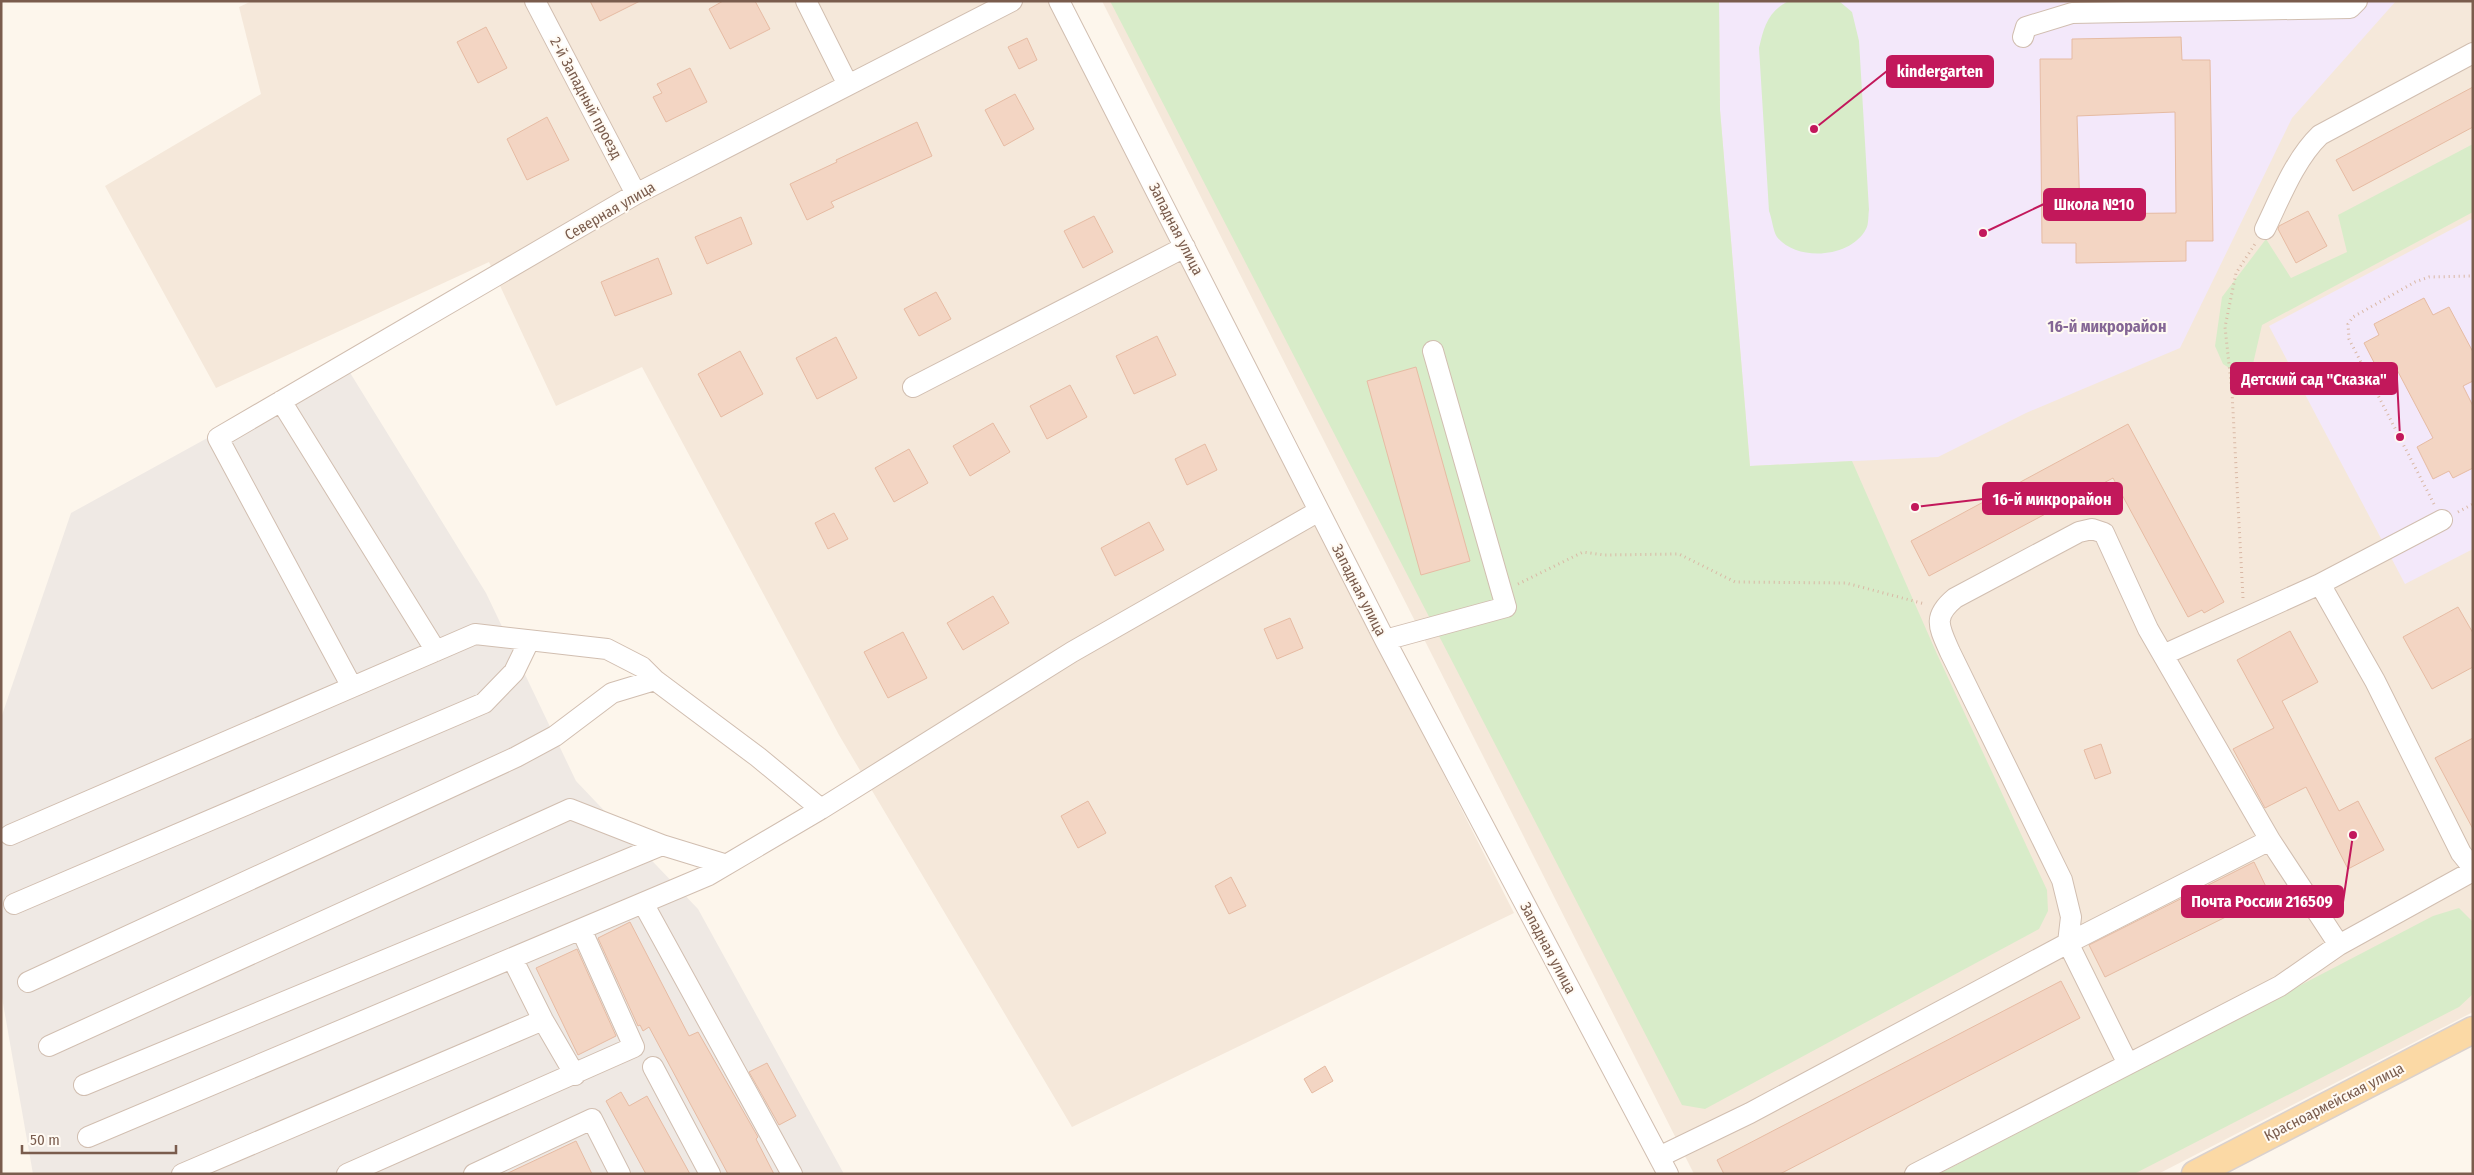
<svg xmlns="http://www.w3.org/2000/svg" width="2474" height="1175" viewBox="0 0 2474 1175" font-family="'Fira Sans Condensed',sans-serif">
<rect width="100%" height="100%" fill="#fdf6ec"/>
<!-- residential -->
<path fill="#f5e8da" d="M252 1H1052L1514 913 1072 1127 839 735 642 367 556 406 489 262 216 388 105 186 261 94 239 7Z
M1102 1H2473V1012L2158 1174H1694Z"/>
<!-- industrial -->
<path fill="#efe9e4" d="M344 363 486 593 576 781 698 909 844 1174H33L1 992V718L71 513Z"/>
<!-- education -->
<path fill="#f3e8fa" d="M1719 1H2396L2292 118 2180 348 2026 413 1938 457 1750 466 1720 110Z
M2473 218V549L2405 584 2269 326Z"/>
<!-- green -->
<path fill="#d8ecc9" d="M1110 1H1719L1720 110 1750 466 1852 461 1937 654 2047 890 2048 911 2039 929 1705 1109 1682 1105Z
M1789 1H1839L1852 12 1859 41 1869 210C1868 215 1869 224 1866 229 1851 258 1797 262 1777 237 1773 231 1772 218 1769 211L1759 48C1764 27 1768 11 1789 1Z
M2473 144V212L2262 325 2249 381 2223 364 2215 346 2222 297 2266 239 2291 278 2347 252 2338 215Z
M2459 908 2473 922V994L2459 1007 2134 1174H1939L2433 916Z"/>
<!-- building -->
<path fill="#f3d5c3" stroke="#e6bba3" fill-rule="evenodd" d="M590 1H640L600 21Z
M723 1H755L770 29 730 49 709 9Z
M486 27 507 68 478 83 457 42Z
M2181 37 2182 60H2210L2213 241H2186V261L2076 263V243H2042L2040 59H2072V39ZM2175 112 2176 213 2080 214 2077 116Z
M1027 38 1037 60 1019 69 1008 47Z
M690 68 707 102 666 122 653 97 662 93 657 84Z
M2473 87V127L2353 191 2336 160Z
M1015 94 1034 129 1004 146 985 110Z
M547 117 569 160 527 180 507 139Z
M917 122 932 156 831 202 834 207 807 220 790 184 837 162 836 160Z
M2308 211 2327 246 2296 263 2278 229 2279 226Z
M1094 216 1113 252 1083 268 1064 231Z
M741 217 752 244 707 264 695 237Z
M658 258 672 294 615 316 601 282Z
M936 292 951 319 919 336 904 309Z
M2424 298 2433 315 2449 307 2473 352V381L2463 386 2473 406V468L2453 478 2449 471 2433 479 2417 447 2433 438 2395 366 2380 374 2364 343 2379 335 2374 324Z
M1157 336 1176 375 1134 394 1116 356Z
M836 337 857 378 817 399 796 358Z
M740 351 763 394 721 417 698 374Z
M1416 367 1470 561 1421 575 1367 381Z
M1070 385 1087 417 1047 439 1030 406Z
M993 423 1010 452 970 476 953 446Z
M2128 424 2224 602 2204 613 2202 610 2188 617 2113 478 1929 576 1911 541Z
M1205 444 1217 470 1187 485 1175 459Z
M909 449 928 483 894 502 875 468Z
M834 513 848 539 828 549 815 523Z
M1149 522 1164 550 1115 576 1101 548Z
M993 596 1009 623 963 650 947 623Z
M2458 607 2473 633V667L2432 689 2403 637Z
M1290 618 1303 648 1277 659 1264 629Z
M2290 631 2318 682 2282 701 2339 811 2358 801 2384 850 2348 869 2306 787 2265 808 2233 749 2274 728 2237 660Z
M903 632 927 678 888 698 864 652Z
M2473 738V829L2435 758Z
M2101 744 2111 773 2095 779 2084 750Z
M1088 801 1106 833 1078 848 1061 816Z
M2254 862 2270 895 2105 977 2089 945Z
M1231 877 1246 906 1229 914 1215 886Z
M630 922 689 1036 698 1032 758 1137 756 1139 774 1174H728L649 1027 643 1031 640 1025 638 1026 598 938Z
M577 949 616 1036 578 1055 536 968Z
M2061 981 2080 1018 1780 1174H1724L1717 1160Z
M767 1063 796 1116 779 1125 749 1072Z
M1325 1066 1333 1081 1312 1093 1304 1079Z
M621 1092 629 1106 647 1096 690 1174H646L606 1101Z
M576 1141 592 1174H506Z"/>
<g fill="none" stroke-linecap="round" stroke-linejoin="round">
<!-- minor casing -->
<g stroke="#d1beb0" stroke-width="22">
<path id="minor" d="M535 1 636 194
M806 1 848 85
M1059 1 1385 640 1668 1174
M2023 37 2026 27 2072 13 2350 8 2357 1
M2265 229C2280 198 2295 159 2320 135L2473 53
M913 387 1185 247
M281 401 436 651
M2320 584 2442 520
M1385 640 1506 607 1433 351
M2163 655 2270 840 2339 945
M352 687 218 438 636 194 1012 1
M10 835 475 634 607 649 642 667 655 680 758 757 821 809
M643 903 792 1174
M14 904 484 703 514 672 529 641
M512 958 543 1020 575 1075
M28 982 516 757 555 736 612 693 655 680
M49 1046 570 809 662 845 724 864
M2128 1064 2068 943 2270 840
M653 1067 710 1174
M84 1085 662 845
M88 1137 709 875 821 809 1072 652 1319 511
M1659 1157 1750 1113 2068 943 2071 917 2062 880 1950 652C1939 627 1932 617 1955 598L2079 532 2092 529 2104 533 2148 629 2163 655 2320 584 2375 681 2461 853 2473 868
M182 1174 543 1020
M347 1174 634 1047 581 929
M474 1174 592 1119 620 1174
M1915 1174 2280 986 2339 945 2473 871"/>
</g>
<!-- major casing -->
<g stroke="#dad1cd" stroke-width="29">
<path id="major" d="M2195 1174 2473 1030"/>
</g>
<!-- path -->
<path stroke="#d9b8a5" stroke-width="3" stroke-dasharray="1 4" stroke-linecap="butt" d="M2434 504 2349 339 2348 324 2353 317 2415 282 2429 277 2473 276
M2458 512 2473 504
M1518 584 1583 552 1604 555 1679 554 1735 582 1846 583 1925 604
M2243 598 2232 392 2225 327 2236 273 2255 244"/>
<!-- minor -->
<use href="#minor" stroke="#fff" stroke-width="20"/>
<!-- major -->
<use href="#major" stroke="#fbd9a5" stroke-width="26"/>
</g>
<g text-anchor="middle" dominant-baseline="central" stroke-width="4" stroke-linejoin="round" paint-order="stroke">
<!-- street labels -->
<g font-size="15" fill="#7a5c4d" stroke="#fffaf3">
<text transform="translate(586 98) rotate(62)">2-й Западный проезд</text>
<text transform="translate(610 211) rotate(-30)">Северная улица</text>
<text transform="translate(1176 229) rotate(63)">Западная улица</text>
<text transform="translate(1359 590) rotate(63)">Западная улица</text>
<text transform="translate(1548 948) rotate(62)">Западная улица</text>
<text transform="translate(2334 1102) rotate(-27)">Красноармейская улица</text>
</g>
<!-- neighbourhood labels -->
<g font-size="16" font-weight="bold" fill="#846695" stroke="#fffaf3">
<text x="2107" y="326">16-й микрорайон</text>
</g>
</g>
<!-- callouts -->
<path fill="none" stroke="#c2185b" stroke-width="2" d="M1814 129L1887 71M1983 233L2044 204M2400 437L2397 379M1915 507L1983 499M2353 835L2343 902"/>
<g fill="#c2185b" stroke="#fffaf3" stroke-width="2">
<circle cx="1814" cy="129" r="5"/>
<circle cx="1983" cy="233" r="5"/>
<circle cx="2400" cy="437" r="5"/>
<circle cx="1915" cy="507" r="5"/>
<circle cx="2353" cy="835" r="5"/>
</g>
<g fill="#c2185b" stroke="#c2185b" stroke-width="2">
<rect x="1887" y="56" width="106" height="31" rx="5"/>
<rect x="2044" y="189" width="101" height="31" rx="5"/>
<rect x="2231" y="363" width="166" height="31" rx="5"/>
<rect x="1983" y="483" width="139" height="31" rx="5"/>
<rect x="2182" y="886" width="161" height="31" rx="5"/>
</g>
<g font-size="16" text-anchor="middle" font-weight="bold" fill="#fff">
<text x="1940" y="77">kindergarten</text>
<text x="2094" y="210">Школа №10</text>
<text x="2314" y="385">Детский сад "Сказка"</text>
<text x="2052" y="505">16-й микрорайон</text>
<text x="2262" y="907">Почта России 216509</text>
</g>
<!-- border -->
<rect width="2474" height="1175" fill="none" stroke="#7a5c4d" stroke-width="5"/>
<!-- scale -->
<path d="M22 1145v8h154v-8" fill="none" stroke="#7a5c4d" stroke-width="2.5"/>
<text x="30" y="1145" font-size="15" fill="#7a5c4d" stroke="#fffaf3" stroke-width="4" paint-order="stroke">50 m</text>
</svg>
